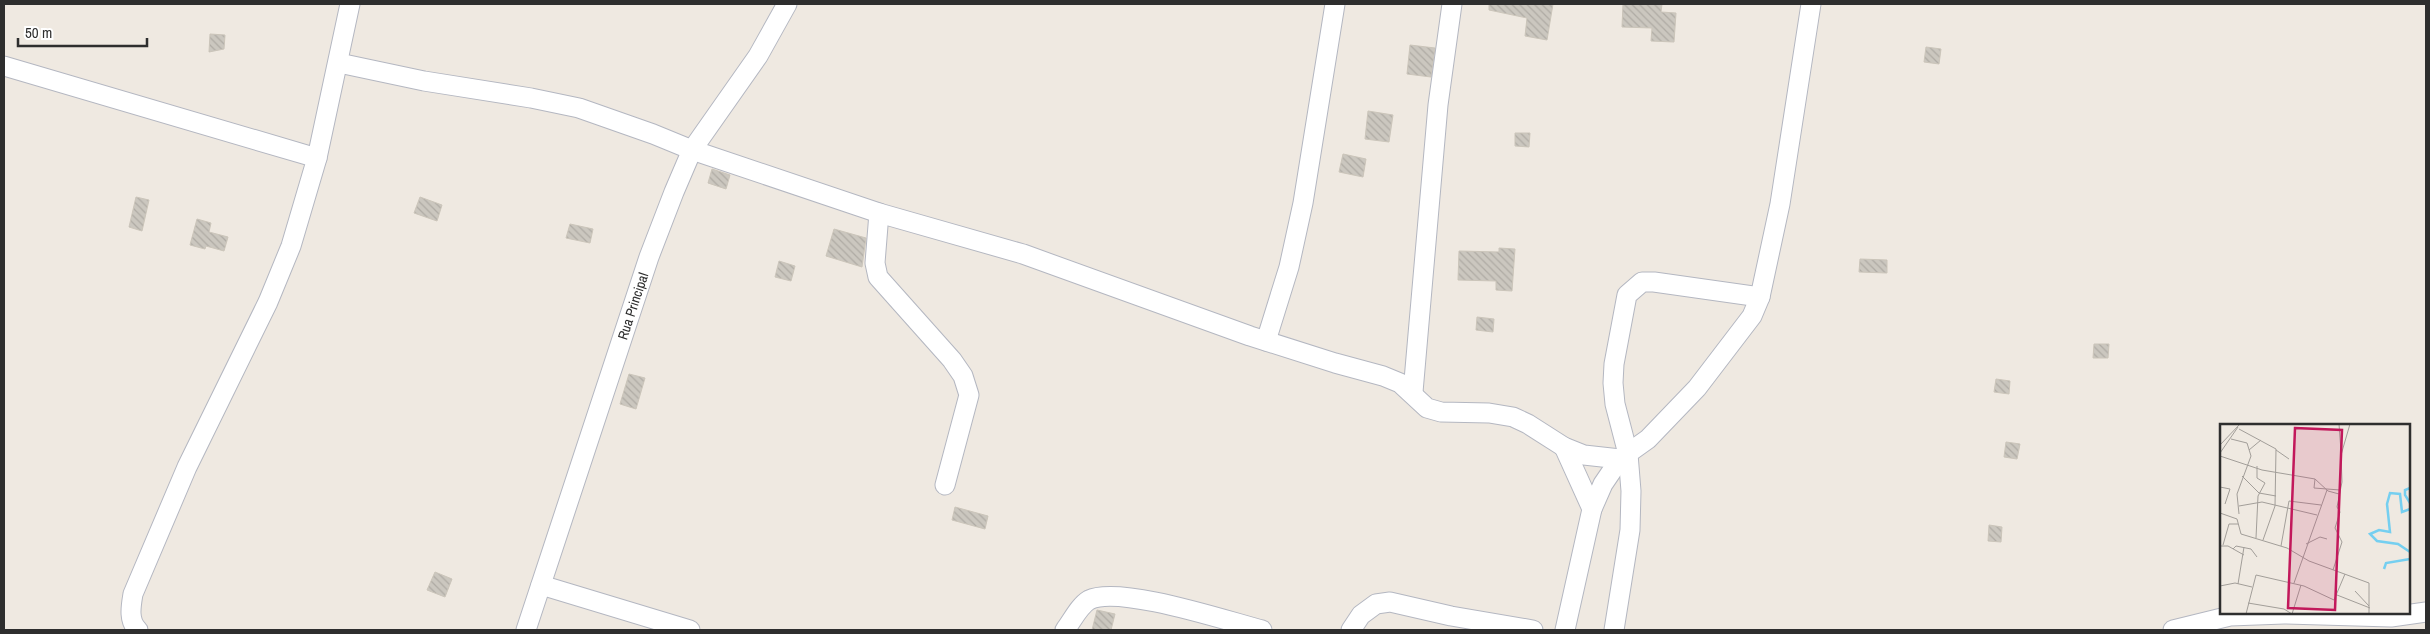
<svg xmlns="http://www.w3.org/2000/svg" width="2430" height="634" viewBox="0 0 2430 634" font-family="'Archivo Narrow',sans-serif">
<defs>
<pattern id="building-back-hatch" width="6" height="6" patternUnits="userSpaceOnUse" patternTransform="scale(1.25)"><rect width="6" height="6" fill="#cbc7bf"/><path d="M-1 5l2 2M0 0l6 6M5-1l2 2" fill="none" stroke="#afaba4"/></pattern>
</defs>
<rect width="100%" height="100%" fill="#efe9e1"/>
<!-- building -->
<path fill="url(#building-back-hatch)" stroke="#cbc5ba" d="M1489 4H1553L1547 40 1525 36 1527 18 1489 10Z
M1623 4H1662L1661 12 1676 13 1674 42 1651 41 1652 28 1622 27Z
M210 34 225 35 224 49 209 52Z
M1410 45 1435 48 1431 77 1407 74Z
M1926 47 1941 49 1939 64 1924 62Z
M1368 111 1393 115 1389 142 1365 139Z
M1515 133H1530L1529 147 1515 146Z
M1343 154 1366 159 1363 177 1339 172Z
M712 169 730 175 726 189 708 183Z
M136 197 149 200 142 231 129 227Z
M420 197 442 205 437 221 414 213Z
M197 219 211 223 209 232 228 237 224 251 206 246 205 249 190 245Z
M570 224 593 229 590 243 566 238Z
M834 229 866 238 862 267 826 256Z
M1499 248 1515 249 1512 291 1496 290V281L1458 280 1459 251 1499 252Z
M1860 259 1887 260V273L1859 272Z
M779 261 795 266 791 281 775 277Z
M1477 317 1494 319 1493 332 1476 330Z
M2094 344H2109L2108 358H2093Z
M629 374 645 378 636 409 620 404Z
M1996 379 2010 381 2009 394 1994 392Z
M2006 442 2020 444 2017 459 2004 457Z
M955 507 988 516 985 529 952 520Z
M1989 525 2002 527 2001 542 1988 541Z
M435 572 452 579 445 597 427 590Z
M1097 610 1115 614 1111 630H1092Z"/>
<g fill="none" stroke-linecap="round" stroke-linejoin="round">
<!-- street casing -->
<g stroke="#b4b7c1" stroke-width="21">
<g id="street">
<path d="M339 63 424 81 531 98 579 108 653 134 692 150 879 213 1023 254 1250 336 1335 363 1383 376 1400 383 1427 408 1441 412 1489 413 1513 417 1528 424 1564 447 1584 455 1620 459"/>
<path d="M4 66 317 158"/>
<path d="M879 213 875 263 878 277 952 360 963 376 969 395 945 485"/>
<path d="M1266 341 1289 267 1303 203 1335 4"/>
<path d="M1413 392 1438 105 1452 4"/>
<path d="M1564 447 1592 509"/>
<path d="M541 585 690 630"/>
<path d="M138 630C128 621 131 606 133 594L187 467 268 302 291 246 317 158 350 4"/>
<path id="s1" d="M526 630 649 257 674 192 692 150 758 56 787 4"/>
<path d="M1065 630C1072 621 1079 606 1089 600 1119 585 1227 621 1262 630"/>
<path d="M1351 630 1361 615 1376 604 1390 602 1451 616 1533 630"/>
<path d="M1565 630 1592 509 1603 484 1620 459 1648 439 1697 388 1752 316 1760 297 1780 204 1811 4"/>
<path d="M1614 630 1630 530 1631 491 1628 454 1615 404 1613 383 1614 364 1627 295 1642 282H1654L1760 297"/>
<path d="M2173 630 2230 616 2284 614 2391 617 2426 612"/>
</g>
</g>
<!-- street -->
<use href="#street" stroke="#fff" stroke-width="19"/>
</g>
<g text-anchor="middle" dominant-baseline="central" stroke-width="5" stroke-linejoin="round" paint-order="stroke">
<!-- street labels -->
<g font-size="14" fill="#2e2e2e" stroke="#fff">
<text stroke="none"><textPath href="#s1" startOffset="341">Rua Principal</textPath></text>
</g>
</g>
<!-- overview -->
<g transform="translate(2220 424)">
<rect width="190" height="190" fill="#efe9e1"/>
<path fill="none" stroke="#75cff0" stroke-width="2.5" d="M190 64 185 66V71L190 79M190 85 182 88 180 70 170 69 167 80 170 108 159 106 150 110 157 117 178 120 190 128M164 145 166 139 190 135"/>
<path fill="none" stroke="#a29e99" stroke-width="1" d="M119 0 121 27M19 5 56 25 55 82 43 116M11 15 27 19 31 32 17 70 19 90M0 21 20 0M29 26 41 16M56 26 69 35M0 29 18 3M0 32 42 46 95 55 108 67 119 70M22 52 39 69 56 72M95 55 94 64 120 66M0 63 10 65 5 80M19 82 42 78 97 91M0 89 17 95 21 110 67 124 89 137 149 159V190M36 114 38 72 45 59 37 54V42M86 120 100 113 107 115M3 121 9 100H18M0 122H8L24 131M61 122 69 77 101 81M13 125 16 122 31 125 37 133M113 146 122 118 115 104 120 88 117 83 122 58 121 31 130 0M74 159 107 66M18 160 24 123M0 162 15 159 32 163M135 167 149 182M117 171 150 184M28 179 64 185 72 190 81 161M26 190 36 151 84 162 114 176 125 150"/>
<path fill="#c2185b" fill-opacity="0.15" stroke="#c2185b" stroke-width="2.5" d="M75 4 122 6 115 186 68 184Z"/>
<rect width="190" height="190" fill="none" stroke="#2e2e2e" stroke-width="2.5"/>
</g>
<!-- border -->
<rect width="2430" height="634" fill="none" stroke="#2e2e2e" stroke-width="10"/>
<!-- scale -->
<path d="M18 38v8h129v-8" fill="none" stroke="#2e2e2e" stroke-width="2.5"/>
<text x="25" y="38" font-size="15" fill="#2e2e2e" stroke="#ffffff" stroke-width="4" paint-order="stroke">50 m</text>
</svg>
